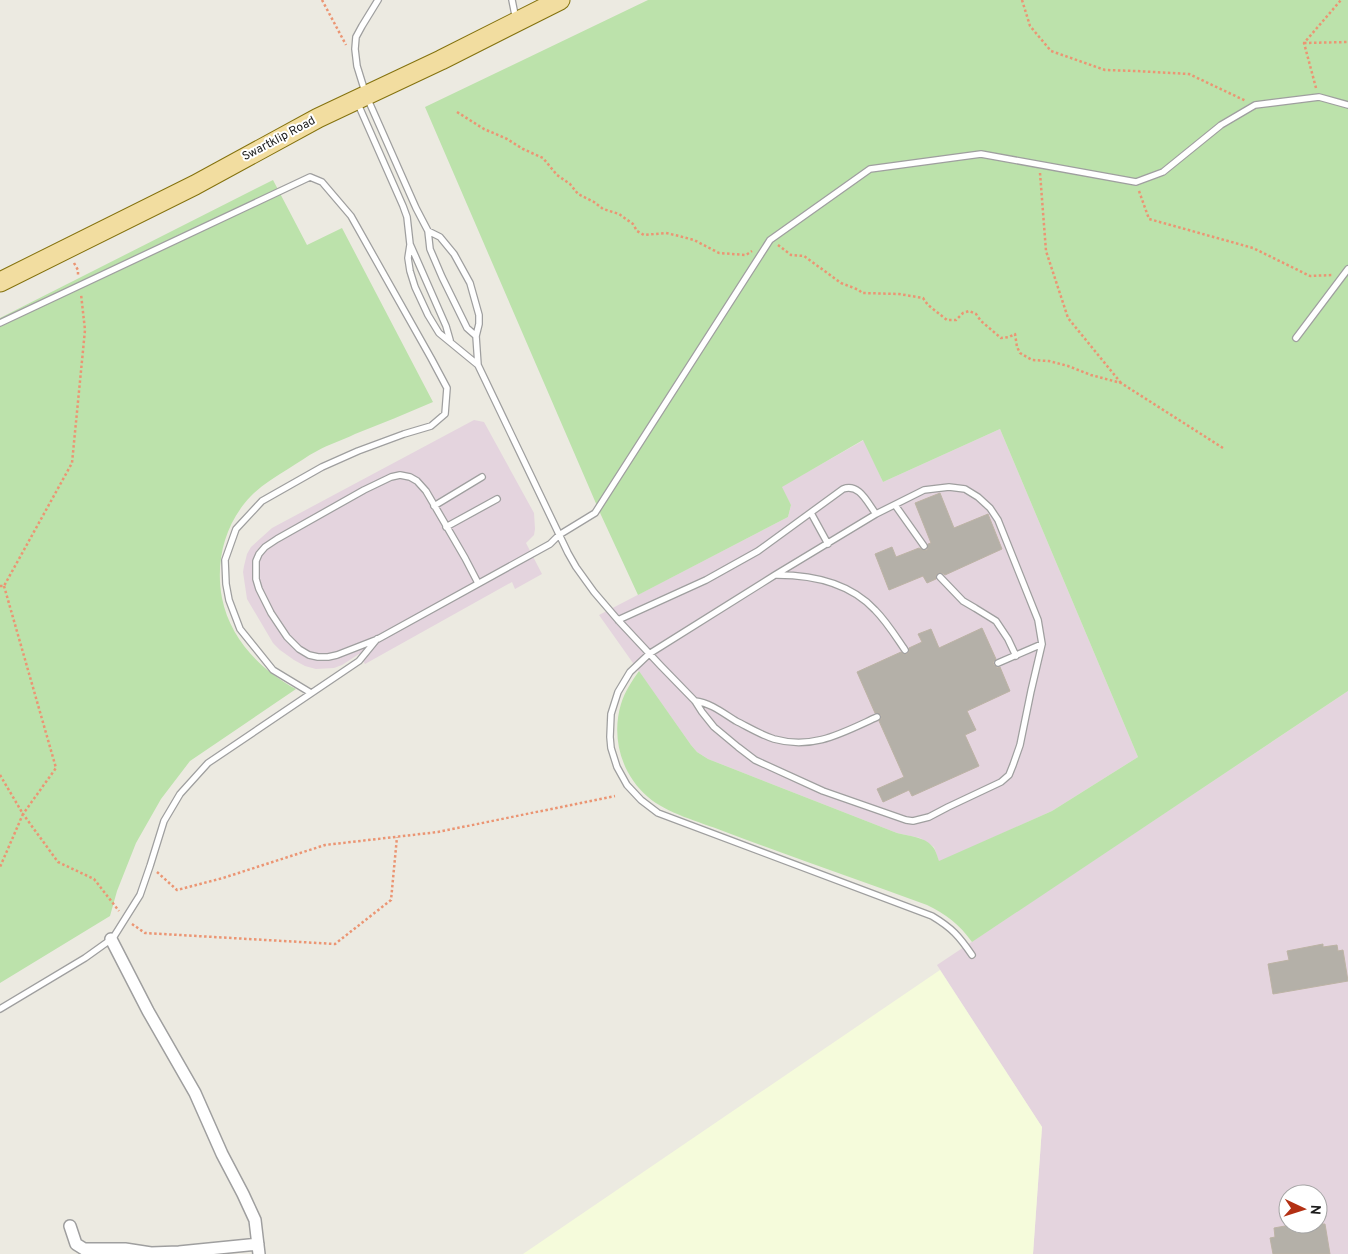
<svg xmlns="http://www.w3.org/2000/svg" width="1348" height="1254" viewBox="0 0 1348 1254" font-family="Overpass,sans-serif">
<rect width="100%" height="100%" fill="#eceae1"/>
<!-- industrial -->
<path fill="#e4d4de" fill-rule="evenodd" d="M474 420 484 422 534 513 535 529 534 535 526 543 542 574 515 589 512 582 365 664 359 654 342 665 334 668 316 669 305 666 294 660 280 650 273 643 247 599 243 572 244 566 247 554 251 547 272 528Z
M1000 429 1138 757 1052 811 939 862 934 847 920 838 897 833 708 759 697 752 691 745 599 615 788 517 791 505 781 487 864 440 883 482Z
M1348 691V1254H1033L1042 1127 937 965ZM1288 1194H1318V1224H1288Z"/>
<!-- education -->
<path fill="#f5fbdb" d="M940 970 1042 1127 1033 1254H523Z"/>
<!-- grass -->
<path fill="#bce2ab" d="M648 0H1348V691L972 942C960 925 946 914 927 905 859 880 791 857 723 831 700 822 666 813 648 797 621 774 611 737 621 704 625 691 632 681 639 671L691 745 697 752 708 759 897 833C908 836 925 837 932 846 936 850 937 856 939 861L1052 811 1138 757 1000 429 883 482 863 440 782 487 791 505 788 517 638 595 601 515 425 107Z
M273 180 307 245 342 228 433 402C407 413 381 424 355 434 343 440 329 444 317 451 307 456 298 463 288 469 275 477 262 485 251 496 225 523 215 561 222 598 230 639 261 670 296 689L190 761 161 799 136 843 117 891 110 916 0 983V318Z"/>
<!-- building -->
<path fill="#b4b0a8" stroke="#bcb3a5" d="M940 493 954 528 988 514 1002 549 945 575 942 573H938L936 575V579L927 583 923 576 889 590 875 554 892 547 896 557 919 548 923 550H927L928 544 931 543 915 503Z
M982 628 996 659 993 662 994 665 997 668 1000 667 1010 691 967 711 976 730 965 735 979 766 912 796 909 790 883 802 877 789 904 777 879 721 881 719V715L879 713H875L857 672 901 652 903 654H907L909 652V648L922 642 918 634 931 629 939 648Z
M1323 944V947L1337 945 1338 951 1343 950 1348 981 1273 994 1268 964 1289 960 1287 951Z
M1296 1224H1325L1330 1254H1273L1270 1238 1275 1237 1274 1228Z"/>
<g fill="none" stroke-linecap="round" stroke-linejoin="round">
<!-- lane casing -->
<g stroke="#9f9f9f" stroke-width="8">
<path id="lane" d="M378 0 362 26 356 37 355 49 357 66 366 95 416 208 428 231 430 249 442 277 467 328 476 336
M512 0 516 20
M358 104 403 206 407 217 410 244 446 326 450 340
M428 231 440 237 454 254 470 283 479 315V324L476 336 478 365 568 553 576 567 594 592 618 620 660 665 695 701 702 712 714 727 738 747 755 760 823 791 906 820 913 821 929 817 948 807 1001 782 1009 775 1013 765 1020 745 1031 691 1042 644 1038 620 998 520 990 508 978 497 965 489 949 487 924 490 876 514 775 575 649 654 630 672 618 692 611 714 610 737 611 748 617 767 627 785 641 800 658 813 932 916C952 928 959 936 972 955
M410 245 408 258 410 271 415 287 428 315 439 333 478 365
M0 323 310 177 322 182 351 216 431 358 447 388 445 414 431 426 404 434 358 451 322 467 262 501 236 529 225 560 226 584 229 600 240 629 273 670 311 693
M1296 338 1348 269
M895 505 924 546
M434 506 482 477
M811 513 828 544
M446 527 497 499
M777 575C813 575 850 583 875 610 887 622 896 637 905 650
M940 577 963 601 975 608 996 621 1008 639 1016 656
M478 583 465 558 426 491 417 481 410 477 400 475 391 477 364 490 277 539 265 547 259 554 256 561V579L259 589 271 613 287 637 299 649 309 655 318 657H328L337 655 378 639 550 544 559 535 595 513 770 240 870 169 981 154 1136 182 1163 172 1221 125 1255 105 1319 97 1348 105
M618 620 706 580 758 551 843 489C859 483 867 502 876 514
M998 663 1042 644
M695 701C711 703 723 713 736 721 748 727 761 735 774 739 813 750 842 733 877 717
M0 1009 85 958 113 938 140 895 150 866 164 821 180 794 208 763 359 661 377 639"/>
</g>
<!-- street casing -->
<g stroke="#9f9f9f" stroke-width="14">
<path id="street" d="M111 939 148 1011 195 1093 222 1154 243 1194 255 1220 259 1254
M70 1226 76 1244 84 1249H125L151 1253 179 1252 258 1244"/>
</g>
<!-- primary casing -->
<g stroke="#84720e" stroke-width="21">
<path id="primary" d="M0 282 195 185 318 118 441 60 560 0"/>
</g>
<!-- path -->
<path stroke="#eb9573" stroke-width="2.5" stroke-dasharray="2.5 2.5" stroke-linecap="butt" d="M322 0 346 45
M1022 0 1030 26 1051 51 1105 70 1136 71 1189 74 1246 101
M1304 43 1348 42
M1316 88 1304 43 1341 0
M457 112 484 129 507 139 523 149 543 158 557 175 570 184 578 194 594 202 603 209 619 214 633 224 637 231 644 235 666 233 679 236 694 240 719 253 746 255 752 251
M1040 173 1046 251 1068 318 1121 383
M1139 191 1149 219 1253 248 1310 276 1333 275
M778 245 791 255 804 256 841 283 859 290 862 293 899 294 923 298 928 305 947 320H956L963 313 969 311 976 314 981 321 1001 338 1009 337 1015 334 1017 347 1020 353 1032 360 1049 361 1068 366 1091 375 1121 383 1223 448
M74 263 78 270V276
M0 586H4L72 463 85 330 81 294
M4 586 56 768 23 814 58 862 94 879 119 911
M0 775 23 814 0 867
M157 872 177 890 223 878 325 845 438 832 615 796
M132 924 145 933 335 944 391 900 397 837"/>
<!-- lane -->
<use href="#lane" stroke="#fff" stroke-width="5.5"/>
<!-- street -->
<use href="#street" stroke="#fff" stroke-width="11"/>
<!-- primary -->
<use href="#primary" stroke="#f2dda0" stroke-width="19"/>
</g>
<g text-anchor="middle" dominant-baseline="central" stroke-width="4" stroke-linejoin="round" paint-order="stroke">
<!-- street labels -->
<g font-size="12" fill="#1b1b1b" stroke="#fff">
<text transform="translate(279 139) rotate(-28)">Swartklip Road</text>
</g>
</g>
<!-- north arrow -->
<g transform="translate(1303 1209) rotate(94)"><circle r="24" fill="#ffffff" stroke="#a4a4a4"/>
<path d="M0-4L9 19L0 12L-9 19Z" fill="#b33013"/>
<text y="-8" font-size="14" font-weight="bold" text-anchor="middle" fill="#1b1b1b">N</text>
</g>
</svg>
